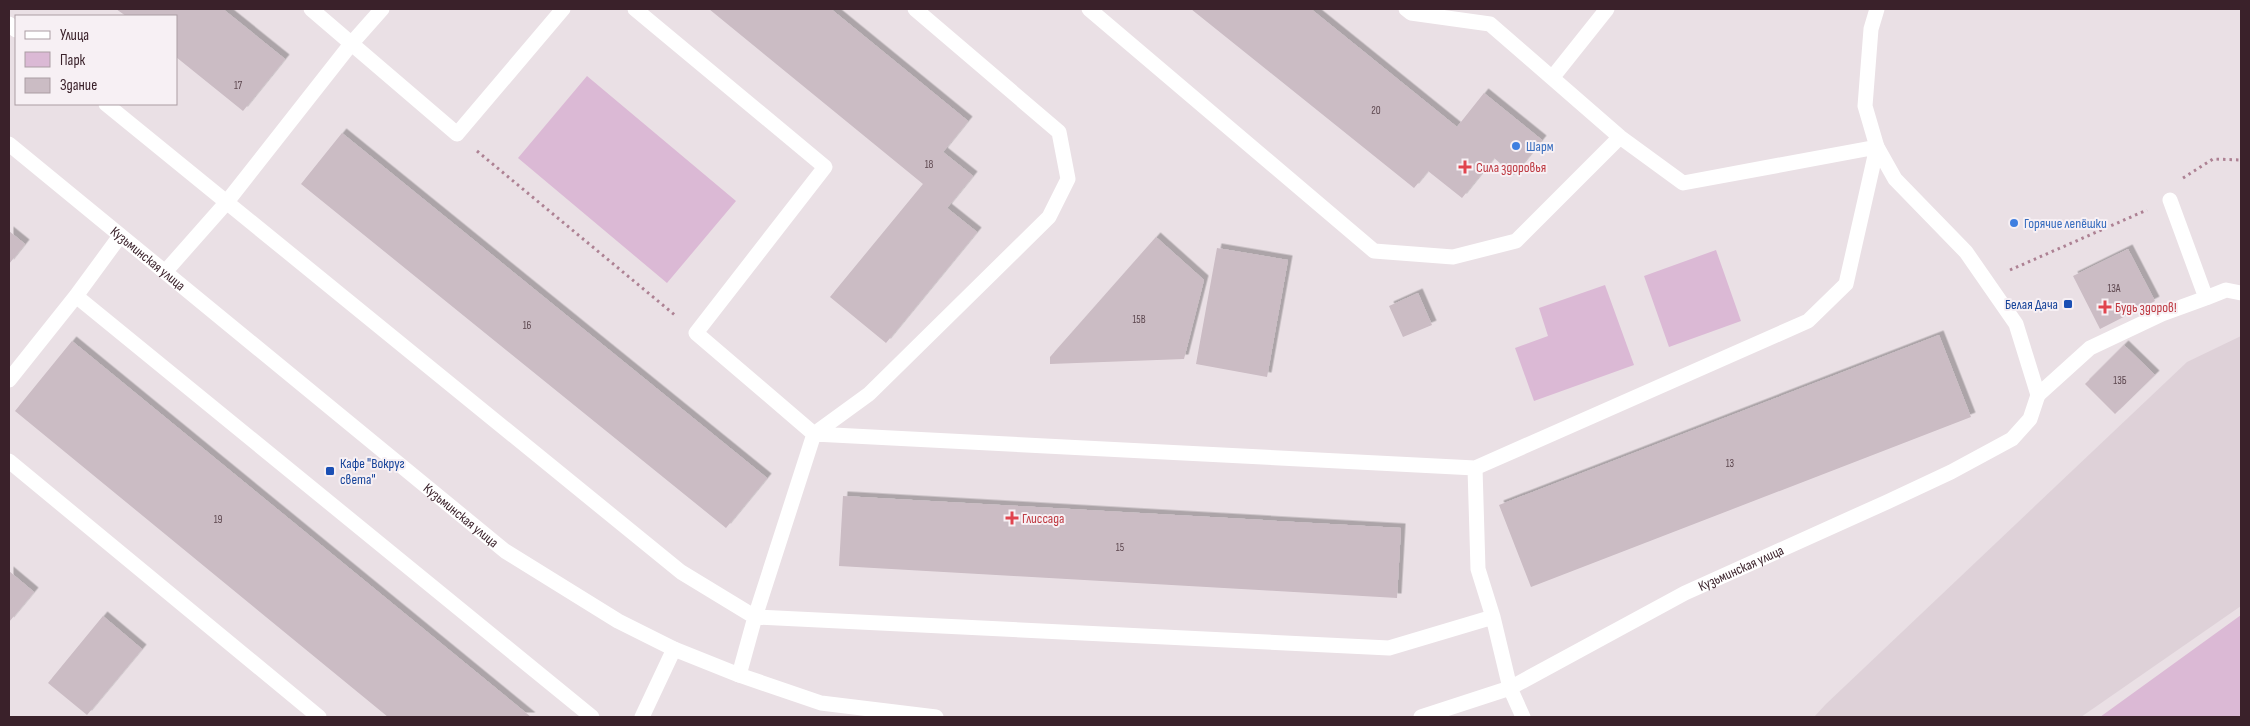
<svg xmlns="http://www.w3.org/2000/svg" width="2250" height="726" viewBox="0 0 2250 726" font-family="'Sofia Sans Condensed',sans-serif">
<defs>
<filter id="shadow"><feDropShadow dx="4.5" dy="-4.5" stdDeviation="0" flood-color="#0004"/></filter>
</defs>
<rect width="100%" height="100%" fill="#eae0e5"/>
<!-- built -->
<path fill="#ded1d8" d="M2241 336V606L2081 717H1814L1826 704 2187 362Z"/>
<!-- green -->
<path fill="#dbb9d5" d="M587 76 736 201 667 283 518 158Z
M1716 250 1741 321 1669 347 1644 276Z
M1605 285 1634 365 1534 401 1515 348 1548 336 1539 308Z
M2241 615V717H2100Z"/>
<!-- building -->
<path fill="#cbbcc4" filter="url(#shadow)" d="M116 9H223L285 59 243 111 176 57V16H126Z
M709 9H831L968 121 943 152 973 176 947 208 977 232 886 343 830 297 923 184Z
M1191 9H1311L1457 127 1484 93 1542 140 1514 175 1494 158 1462 198 1428 171 1414 188Z
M342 133 767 478 726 528 301 184Z
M9 231 25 244 9 264Z
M1156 237 1204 280 1184 359 1050 364V357Z
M1217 248 1288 260 1267 377 1196 364Z
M2128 249 2155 301 2100 329 2073 276Z
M1418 293 1432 325 1403 337 1389 306Z
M1939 335 1971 417 1531 587 1499 505Z
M72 341 531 717H388L15 411Z
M2124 345 2155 375 2115 414 2085 384Z
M843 496 1401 528 1397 598 839 566Z
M9 571 34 592 9 622Z
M103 616 142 649 87 715 48 683Z"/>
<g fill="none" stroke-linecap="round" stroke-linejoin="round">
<!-- path -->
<path stroke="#ad8193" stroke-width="3" stroke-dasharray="2.5 4" stroke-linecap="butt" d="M477 151 676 316
M2183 178 2213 159 2241 160
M2010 270 2147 210"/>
<!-- lane -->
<path stroke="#fff" stroke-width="15" d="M311 9 457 134 563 9
M635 9 825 167 696 333 814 434 1475 468 1478 569 1493 617 1510 688
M1089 9 1374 251 1453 257 1516 241 1620 137
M1406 9 1411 13 1490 24 1620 137 1683 183 1877 147 1846 284 1808 321 1475 468
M9 24 16 30
M1552 78 1607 9
M106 104 681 572 755 617 1389 648 1493 617
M2170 200 2206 298
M165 272 226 203 351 44 382 9
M76 296 592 717
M9 380 76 296 120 236
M2038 395 2090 348 2162 314 2206 298 2226 290 2241 293
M9 461 319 717
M739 675 755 617 814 434 869 394 1049 217 1068 179 1059 132 915 9
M642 717 674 649"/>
<!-- street -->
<g stroke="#fff" stroke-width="15">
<path id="s1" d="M9 144 505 551 618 621 674 649 739 675 821 703 936 717"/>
<path d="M1510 688 1523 717"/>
<path id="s2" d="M1421 717 1510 688 1685 593 1887 502 1951 472 2012 439 2030 419 2038 395 2016 324 1966 252 1895 179 1877 147 1865 106 1871 29 1877 9"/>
</g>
</g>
<!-- markers -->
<g fill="#3f7fe0" stroke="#f7f0f4" stroke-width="2">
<circle cx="1516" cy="146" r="5"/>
<circle cx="2014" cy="223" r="5"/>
</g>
<g fill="#e0444e" stroke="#f7f0f4" stroke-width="2">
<path d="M1462.5 159.5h5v5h5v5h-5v5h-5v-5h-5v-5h5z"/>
<path d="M2102.5 299.5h5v5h5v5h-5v5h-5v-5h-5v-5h5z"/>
<path d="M1009.5 510.5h5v5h5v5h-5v5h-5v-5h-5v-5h5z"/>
</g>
<g fill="#1a4fb4" stroke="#f7f0f4" stroke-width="2">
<rect x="2063" y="299" width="10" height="10" rx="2.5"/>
<rect x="325" y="466" width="10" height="10" rx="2.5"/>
</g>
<g text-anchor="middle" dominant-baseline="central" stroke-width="4" stroke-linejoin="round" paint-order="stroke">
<!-- number labels -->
<g font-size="11" fill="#5e4850">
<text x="238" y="85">17</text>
<text x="1376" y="110">20</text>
<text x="929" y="164">18</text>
<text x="2114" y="288">13А</text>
<text x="1139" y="319">15В</text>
<text x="527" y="325">16</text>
<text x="2120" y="380">13Б</text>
<text x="1730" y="463">13</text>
<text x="218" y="519">19</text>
<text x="1120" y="547">15</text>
</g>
<!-- shop labels -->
<g font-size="14" fill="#366cbe" stroke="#f7f0f4" text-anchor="start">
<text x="1526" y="146">Шарм</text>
<text x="2024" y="223">Горячие лепёшки</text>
</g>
<!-- health labels -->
<g font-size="14" fill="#be3a42" stroke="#f7f0f4" text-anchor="start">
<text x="1476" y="167">Сила здоровья</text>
<text x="2115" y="307">Будь здоров!</text>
<text x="1022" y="518">Глиссада</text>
</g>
<!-- street labels -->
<g font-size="14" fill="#3a212a" stroke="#f7f0f4">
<text stroke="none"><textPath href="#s1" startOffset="180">Кузьминская улица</textPath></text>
<text stroke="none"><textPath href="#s1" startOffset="585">Кузьминская улица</textPath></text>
<text stroke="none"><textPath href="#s2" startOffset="354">Кузьминская улица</textPath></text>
</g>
<!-- transit labels -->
<g font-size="14" fill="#164399" stroke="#f7f0f4" text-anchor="end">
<text x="2058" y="304">Белая Дача</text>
<text x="340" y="463" text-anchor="start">Кафе "Вокруг<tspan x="340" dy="16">света"</tspan></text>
</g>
</g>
<!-- border -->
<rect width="2250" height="726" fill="none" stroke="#3a212a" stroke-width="20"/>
<!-- legend -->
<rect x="15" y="15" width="162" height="90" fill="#f7f0f4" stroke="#ab9da3"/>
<rect x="25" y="31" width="25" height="8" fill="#ffffff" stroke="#ab9da3"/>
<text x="60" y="40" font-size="15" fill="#3a212a">Улица</text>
<rect x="25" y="52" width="25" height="15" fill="#dbb9d5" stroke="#ab9da3"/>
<text x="60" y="65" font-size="15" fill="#3a212a">Парк</text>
<rect x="25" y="78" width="25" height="15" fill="#cbbcc4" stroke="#ab9da3"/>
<text x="60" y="90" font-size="15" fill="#3a212a">Здание</text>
</svg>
